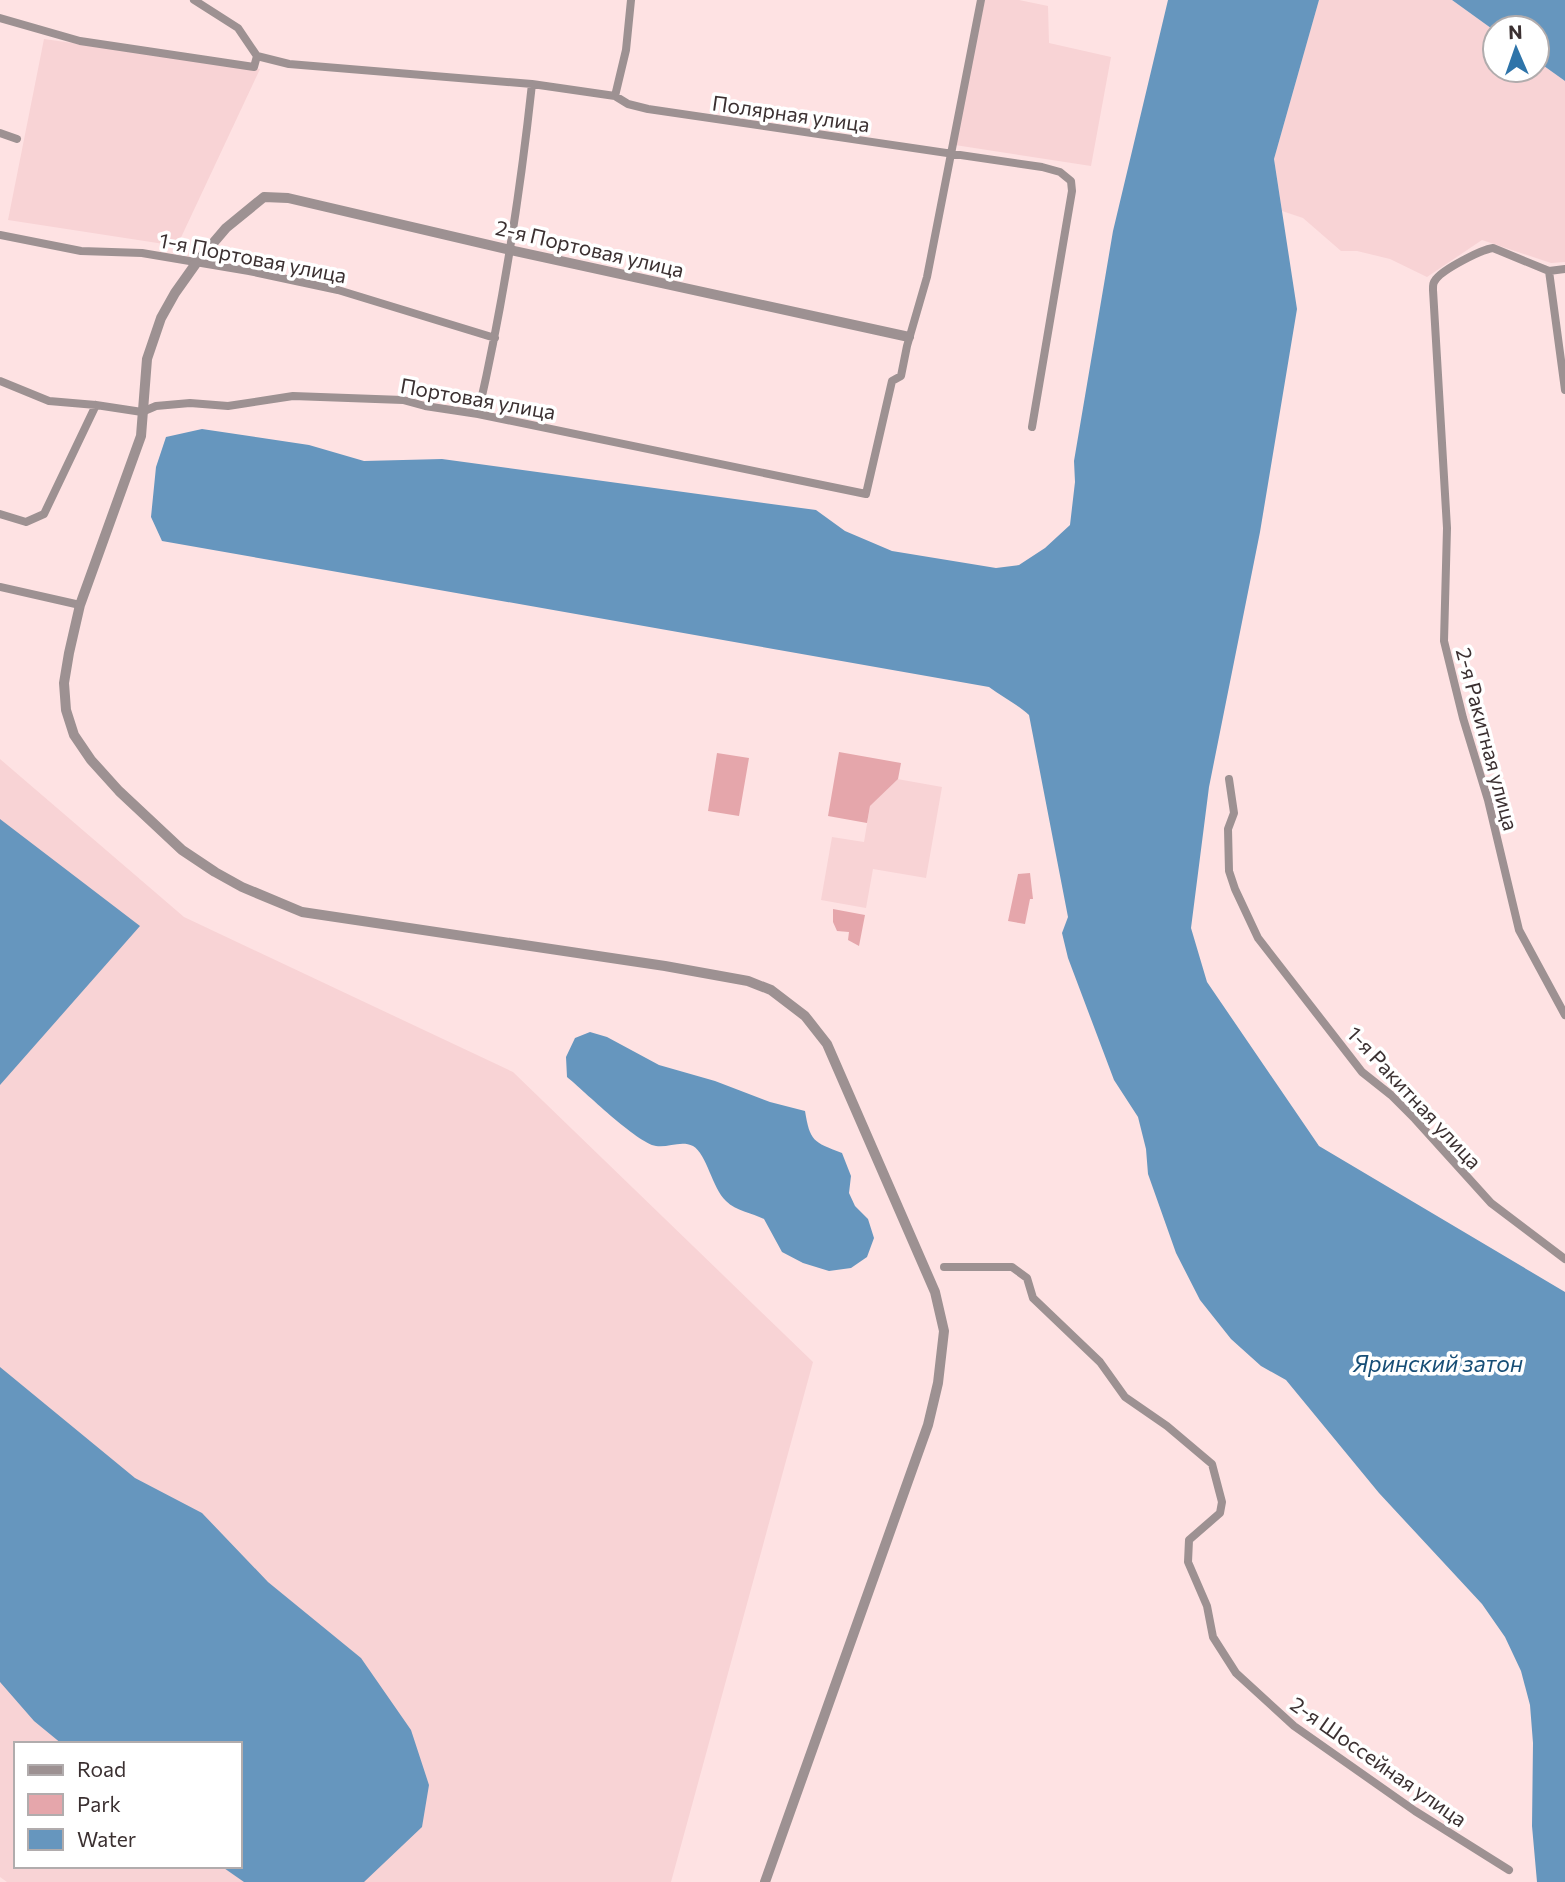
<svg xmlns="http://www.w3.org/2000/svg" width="1565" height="1882" viewBox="0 0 1565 1882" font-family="Commissioner,sans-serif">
<rect width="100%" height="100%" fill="#fee2e3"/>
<!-- built -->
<path fill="#f8d3d5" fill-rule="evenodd" d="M985 0H1019L1048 6 1049 43 1111 57 1091 166 955 145Z
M1319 0H1452L1495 31V70H1537V61L1565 81V262L1551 263 1482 240 1427 277 1390 259 1357 251H1341L1303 218 1282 211 1274 159Z
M44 39 260 69 177 246 8 220Z
M0 759 184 917 513 1072 813 1362 671 1882H7L0 1877ZM16 1744H240V1866H16Z
M897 779 942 787 926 878 873 869 866 908 821 900 832 837 864 842 870 806Z"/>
<!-- green -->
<path fill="#e5a6ab" d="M839 752 901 763 898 779 870 806 867 823 828 816Z
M717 753 749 758 739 816 708 811Z
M1030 873 1033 899H1030L1025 924 1008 921 1018 874Z
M833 909 865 915 859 946 848 940 849 932 837 931 833 922Z"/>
<!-- water -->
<path fill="#6696be" d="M1168 0H1319L1274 159 1297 309 1260 532 1209 787 1191 928 1207 982 1319 1146 1565 1292V1882H1537L1532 1826 1533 1743 1530 1705 1521 1671 1505 1637 1482 1604 1379 1493 1286 1380 1261 1366 1231 1339 1200 1300 1176 1253 1148 1174 1146 1149 1138 1117 1114 1080 1068 958 1062 933 1068 917 1029 715C1017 704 1002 697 989 687L162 541 151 517 156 467 166 437 202 429 309 445 364 461 442 459 816 510 845 531 892 551 996 568 1019 565 1045 548 1070 525 1075 482 1074 461 1113 231Z
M1452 0H1565V81L1537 61V28H1495V31Z
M0 819 140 926 0 1085Z
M590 1032 607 1037 659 1065 715 1081 770 1102 805 1111C810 1141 813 1142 842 1153L851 1176 849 1193 855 1206 868 1219 874 1238 867 1257 851 1268 829 1271 803 1263 782 1252 764 1219C752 1213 736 1211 726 1201 712 1188 707 1154 693 1146 681 1140 668 1148 656 1146 637 1143 584 1091 567 1077L566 1057 575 1038Z
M0 1367 135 1478 202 1513 268 1582 361 1658 411 1730 429 1785 422 1827 364 1882H244L221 1866H240V1744H62L34 1721 0 1682Z"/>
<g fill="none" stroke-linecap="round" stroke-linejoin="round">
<!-- minor -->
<path stroke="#9d9192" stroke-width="8" d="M0 18 80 41 254 67 257 56 238 28 194 0
M257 56 289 64 532 84 615 96 628 104 648 109 1042 167 1060 172 1071 181 1072 191 1032 427
M615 96 626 50 631 0
M0 133 17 139
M0 235 81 251 142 253 249 271 338 290 495 338
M1565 269 1549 271 1493 248C1480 250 1444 269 1436 279 1433 283 1433 284 1433 290L1447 528 1444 641 1463 718 1488 800 1519 930 1565 1015
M1549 271 1565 390
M0 381 49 401 96 405 142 412 156 406 190 403 228 406 293 396 403 400 425 406 478 414 866 494 892 381 901 376 907 346 927 277 981 0
M478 414C503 305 520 195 532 84
M0 514 26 522 44 514 96 405
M0 587 80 605
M1229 779 1234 813 1228 829 1229 871 1235 889 1258 938 1362 1072 1391 1095 1415 1119 1491 1203 1565 1259
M944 1267H1012L1027 1278 1033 1298 1100 1362 1125 1397 1167 1426 1212 1464 1222 1502 1220 1513 1189 1540 1188 1562 1207 1606 1213 1637 1236 1673 1294 1726 1415 1811 1509 1870"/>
<!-- tertiary -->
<path stroke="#9d9192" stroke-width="10" d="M765 1882 928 1425 938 1383 944 1331 935 1292 827 1044 805 1016 771 990 748 981 665 966 302 912 242 887 215 872 182 850 119 791 91 760 74 735 66 710 64 683 69 653 80 605 141 436 147 359 161 318 175 293 197 262 226 228 264 197 288 198 510 250 909 337"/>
</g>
<g text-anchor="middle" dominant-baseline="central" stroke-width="7" stroke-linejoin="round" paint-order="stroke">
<!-- street labels -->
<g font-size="21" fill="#3b3031" stroke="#fff">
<text transform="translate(791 113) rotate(8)">Полярная улица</text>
<text transform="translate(590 248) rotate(13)">2-я Портовая улица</text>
<text transform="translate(253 257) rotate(11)">1-я Портовая улица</text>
<text transform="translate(478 398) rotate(10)">Портовая улица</text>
<text transform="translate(1488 739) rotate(75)">2-я Ракитная улица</text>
<text transform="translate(1415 1097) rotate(47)">1-я Ракитная улица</text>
<text transform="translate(1379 1761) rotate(35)">2-я Шоссейная улица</text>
</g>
<!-- water labels -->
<g font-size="23" font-style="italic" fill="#174e76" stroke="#fff">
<text x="1438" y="1363">Яринский затон</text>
</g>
</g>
<!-- legend -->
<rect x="14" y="1742" width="228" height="126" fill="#ffffff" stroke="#b1acad" stroke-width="2"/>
<rect x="28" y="1765" width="35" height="10" fill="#9d9192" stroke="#b1acad" stroke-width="2"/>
<text x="77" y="1777" font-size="21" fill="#3b3031">Road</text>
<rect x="28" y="1794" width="35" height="21" fill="#e5a6ab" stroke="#b1acad" stroke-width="2"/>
<text x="77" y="1812" font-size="21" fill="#3b3031">Park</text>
<rect x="28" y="1829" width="35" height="21" fill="#6696be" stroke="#b1acad" stroke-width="2"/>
<text x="77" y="1847" font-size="21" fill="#3b3031">Water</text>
<!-- north arrow -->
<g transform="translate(1516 49) rotate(358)"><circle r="33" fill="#ffffff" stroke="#b1acad" stroke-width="2"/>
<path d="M0-5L12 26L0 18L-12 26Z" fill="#2e74a9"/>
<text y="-10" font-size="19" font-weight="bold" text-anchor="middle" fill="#3b3031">N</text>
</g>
</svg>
